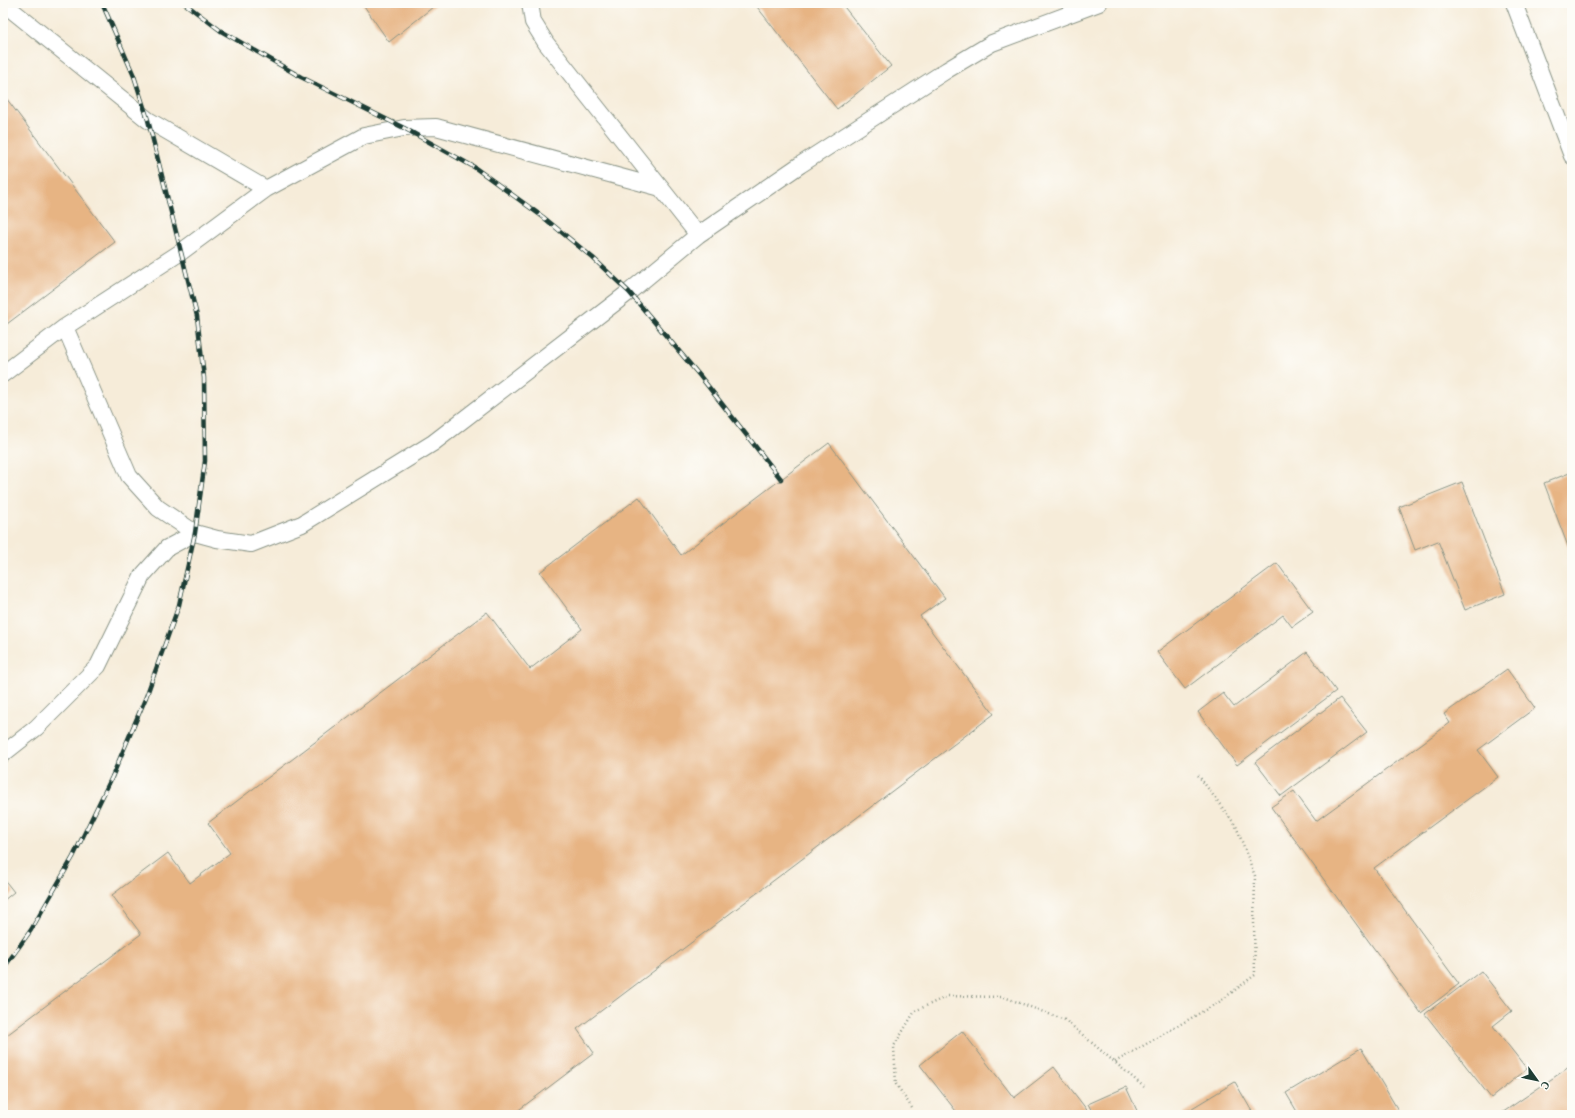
<svg xmlns="http://www.w3.org/2000/svg" width="1575" height="1118" viewBox="0 0 1575 1118" font-family="Vollkorn,serif">
<rect width="100%" height="100%" fill="#fdfcf7"/>
<filter id="ink" filterUnits="userSpaceOnUse"><feTurbulence type="fractalNoise" baseFrequency=".025" numOctaves="2"/><feDisplacementMap in="SourceGraphic" scale="8" xChannelSelector="R" yChannelSelector="G"/><feConvolveMatrix kernelMatrix="1 2 1 2 8 2 1 2 1" color-interpolation-filters="sRGB"/></filter>
<filter id="wash" filterUnits="userSpaceOnUse"><feTurbulence type="fractalNoise" baseFrequency=".012" numOctaves="4" result="noise"/><feDisplacementMap in="SourceGraphic" scale="16" xChannelSelector="R" yChannelSelector="G"/><feGaussianBlur stdDeviation="0.9" result="paint"/><feColorMatrix in="noise" values="0 0 0 0 0 0 0 0 0 0 0 0 0 0 0 0 0 1.4 0 .05"/><feComposite in="paint" operator="in"/></filter>
<g filter="url(#wash)">
<rect width="100%" height="100%" fill="#f6ecd9"/>
<g id="blocks">
<!-- building -->
<path fill="#e7b483" d="M362 3H438L389 42Z
M754 3H841L891 66 837 109Z
M3 94 115 242 3 327Z
M829 443 945 598 920 616 994 714 577 1029 594 1053 512 1115H3V1038L141 934 112 895 168 853 190 883 230 853 208 823 487 612 530 669 582 629 540 572 639 497 681 555Z
M1572 472V557L1544 483Z
M1462 482 1505 594 1465 610 1438 541 1415 550 1399 507Z
M1277 563 1313 612 1292 627 1283 615 1185 689 1157 652Z
M1307 652 1336 691 1237 765 1198 712 1223 693 1234 707Z
M1507 669 1535 708 1478 750 1498 777 1374 868 1459 984 1421 1013 1271 807 1294 791 1316 821 1450 723 1444 714Z
M1340 698 1367 732 1281 796 1255 762Z
M3 878 14 892 3 901Z
M1481 971 1512 1011 1493 1026 1527 1069 1491 1098 1425 1014Z
M962 1031 1014 1098 1054 1067 1087 1110 1080 1115H959L920 1065Z
M1361 1048 1401 1115H1299L1286 1093Z
M1569 1067 1572 1071V1115H1499Z
M1235 1082 1254 1115H1185L1184 1113Z
M1126 1087 1139 1115H1094L1088 1104Z"/>
</g>
</g>
<g filter="url(#ink)">
<use href="#blocks" fill-opacity="0" stroke="#8a9486" stroke-width="1"/>
<g fill="none" stroke-linecap="round" stroke-linejoin="round">
<!-- service casing -->
<g stroke="#8a9486" stroke-width="18">
<path id="service" d="M3 3 148 120 266 189
M530 3 533 22 546 43 698 235
M1514 3 1572 156
M65 327 129 476 158 508 195 533 217 539 251 544 302 524 433 443 629 292 698 235 800 165 947 70 992 43 1099 3
M3 374 65 327 181 252 266 189 364 136 404 128 436 127 661 188
M3 754 36 728 98 666 142 576 167 548 195 533"/>
</g>
<!-- path -->
<path stroke="#8a9486" stroke-width="2.5" stroke-dasharray="1 3" stroke-linecap="butt" d="M1115 1062 1219 1002 1255 975 1254 924 1255 876 1236 826 1198 775
M912 1108 896 1084 894 1046 915 1011 948 996 1004 997 1065 1020 1144 1087"/>
<!-- service -->
<use href="#service" stroke="#fff" stroke-width="16"/>
<!-- rail casing -->
<g stroke="#1f3d34" stroke-width="4.5">
<path id="rail" d="M184 3 221 31 301 77 404 128 474 167 543 217 593 258 629 292 700 376 781 479
M3 969 31 930 73 857 112 777 146 697 179 605 195 533 205 461 204 378 197 316 148 120 134 76 102 3"/>
</g>
<!-- rail -->
<use href="#rail" stroke="#fdfcf7" stroke-width="3" stroke-dasharray="9" stroke-linecap="butt"/>
</g>
</g>
<!-- margin -->
<rect width="1575" height="1118" fill="none" stroke="#fdfcf7" stroke-width="16"/>
<!-- north arrow -->
<g transform="translate(1537 1080) rotate(123)" stroke="#fdfcf7" stroke-width="3" paint-order="stroke">
<path d="M0-3L7 15L0 10L-7 15Z" fill="#1f3d34"/>
<text y="-6" font-size="11" font-weight="bold" text-anchor="middle" fill="#1f3d34">С</text>
</g>
</svg>
